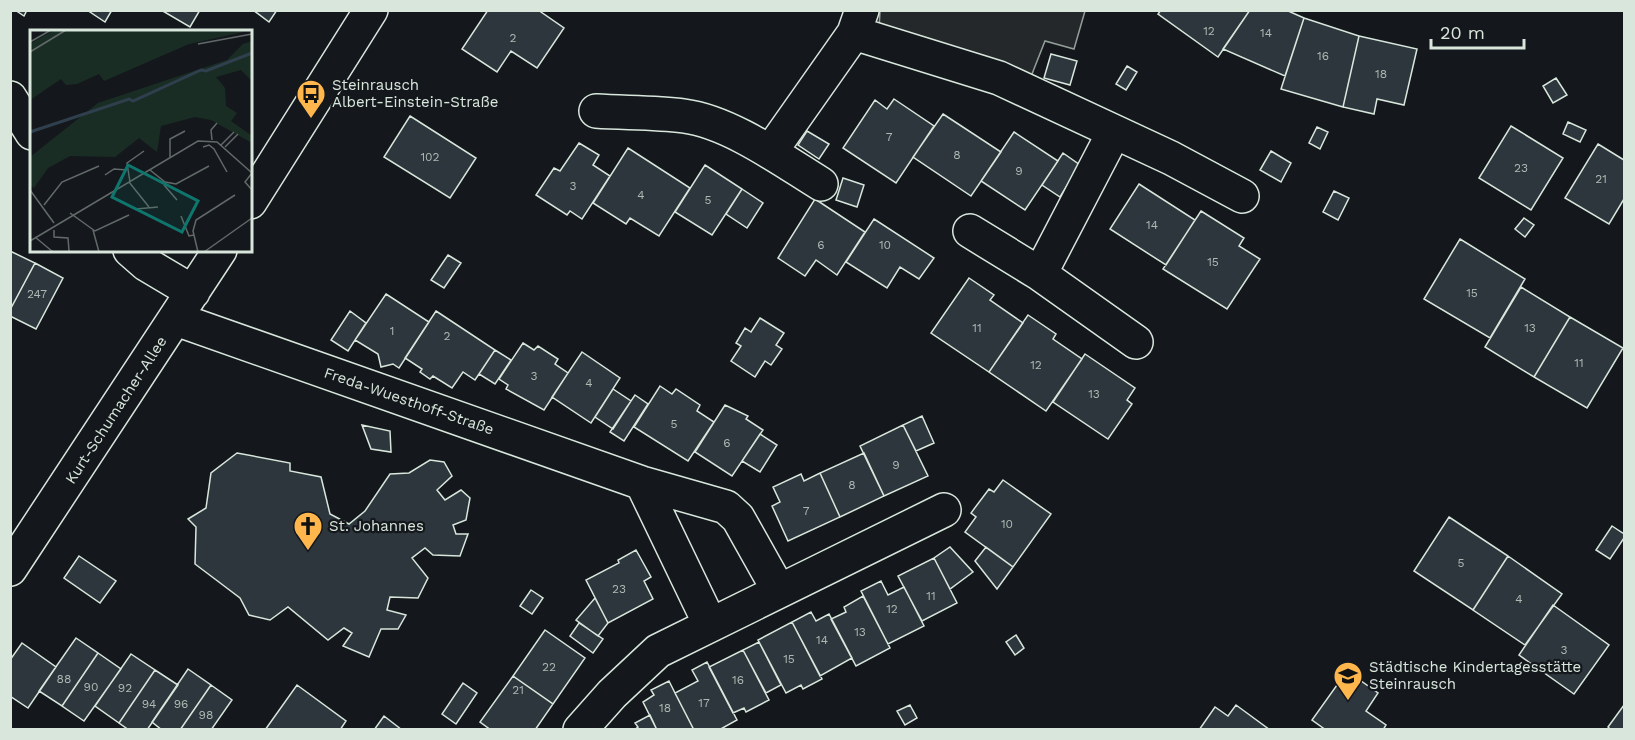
<svg xmlns="http://www.w3.org/2000/svg" width="1635" height="740" viewBox="0 0 1635 740" font-family="'Work Sans',sans-serif">
<rect width="100%" height="100%" fill="#14181c"/>
<!-- parking -->
<path fill="#24282b" stroke="#939e99" stroke-width="1.5" d="M880 11H1085L1074 49 1045 41 1030 79 879 30Z"/>
<!-- building -->
<path fill="#2c363c" stroke="#d8e6dc" stroke-width="1.5" d="M15 10H27L24 16Z
M87 10H112L105 22Z
M161 10H200L190 27Z
M253 10H277L269 22Z
M488 10H538L564 28 537 68 511 51 497 72 462 49Z
M1161 10H1250L1218 57 1158 14Z
M1250 10H1286L1304 18 1285 76 1223 49Z
M1304 18 1359 36 1343 107 1281 89Z
M1359 36 1417 49 1404 105 1377 99 1374 114 1343 107Z
M1051 54 1077 61 1070 85 1044 78Z
M1127 66 1137 72 1126 90 1116 84Z
M1556 78 1567 95 1553 103 1543 86Z
M894 99 934 126 896 183 843 148 875 100 887 109Z
M943 114 1001 152 971 196 913 157Z
M410 116 476 158 450 198 384 157Z
M1568 122 1586 130 1580 142 1563 134Z
M1511 126 1563 158 1531 210 1479 178Z
M1317 127 1328 132 1320 149 1309 143Z
M807 131 829 144 819 159 798 145Z
M1014 132 1058 161 1025 210 981 181Z
M579 143 599 155 593 165 610 176 582 219 570 211 567 215 536 195 554 168 560 171Z
M1598 144 1624 160V199L1609 224 1565 198Z
M628 148 690 188 659 236 630 218 626 224 593 203Z
M1271 151 1291 163 1281 182 1260 170Z
M1063 153 1080 165 1060 197 1042 185Z
M705 165 742 189 712 235 675 212Z
M843 178 864 185 857 207 836 200Z
M1139 184 1195 220 1166 265 1110 229Z
M742 189 763 203 747 228 726 214Z
M1334 191 1349 198 1338 220 1323 212Z
M815 199 865 232 837 275 816 260 805 276 778 258Z
M1201 211 1244 238 1239 246 1260 259 1227 309 1163 269Z
M1524 218 1534 225 1525 237 1515 229Z
M874 219 934 258 919 279 900 267 887 288 846 262Z
M1460 239 1525 279 1490 338 1424 299Z
M10 251 35 263 10 310Z
M448 255 461 263 444 288 431 280Z
M35 263 63 278 36 329 10 316V310Z
M969 278 994 295 990 300 1023 323 989 372 931 333Z
M1521 287 1570 317 1534 377 1485 347Z
M386 294 429 322 399 368 393 364 381 367 378 354 355 340Z
M350 311 366 323 348 351 331 340Z
M436 311 495 350 475 380 463 372 452 388 433 376 430 379 420 372 422 369 405 358Z
M1028 315 1056 334 1053 339 1082 359 1046 411 989 372Z
M1570 317 1623 348 1587 408 1534 377Z
M760 318 784 333 776 345 782 349 771 365 765 361 755 377 731 361 741 346 736 343 745 328 751 332Z
M523 343 534 350 538 346 558 359 555 364 568 373 544 410 506 389 508 385 499 379Z
M495 350 511 360 495 384 479 374Z
M582 352 620 378 591 423 552 397Z
M1085 354 1135 388 1127 400 1132 404 1108 439 1053 402Z
M660 386 672 394 676 389 700 405 697 411 714 422 688 461 634 427Z
M613 389 631 401 613 429 595 417Z
M635 395 648 404 624 441 610 432Z
M725 405 748 416 746 419 763 430 732 476 695 452Z
M922 416 934 443 916 451 903 425Z
M362 425 390 431 391 452 371 449Z
M903 425 928 476 884 496 860 446Z
M760 434 777 445 760 472 742 461Z
M237 453 290 463V471L321 477 330 514 349 524 365 511 390 474 409 473 430 460 444 462 452 476 437 490 445 500 461 490 470 498 466 520 453 525 456 534H468L460 556 433 555 425 548 412 558 428 578 418 598 390 597 387 610 406 615 398 629H381L369 657 343 646 352 633 344 628 328 640 288 607 270 620 249 615 240 598 195 564 196 527 188 519 206 508 211 473Z
M864 453 884 496 840 517 820 473Z
M820 473 840 517 788 541 772 506 780 502 773 487 801 474 804 481Z
M1003 480 1051 514 1013 567 965 532 976 517 971 513 989 489 994 492Z
M1449 517 1508 556 1473 610 1414 571Z
M1612 526 1624 534V538L1610 559 1596 550Z
M950 547 973 572 950 589 934 558Z
M986 547 1013 567 997 589 975 561Z
M636 550 651 577 644 581 653 599 608 623 586 580 619 563 618 560Z
M79 556 116 581 100 603 64 578Z
M1508 556 1562 594 1525 645 1473 610Z
M934 558 957 603 922 621 898 576Z
M881 581 888 595 904 587 924 626 888 644 861 591Z
M531 590 543 598 532 614 520 606Z
M863 596 890 648 856 666 831 619 846 612 844 607Z
M595 598 608 623 598 636 576 620Z
M1553 605 1609 645 1574 694 1519 655Z
M811 612 816 621 829 614 852 658 820 676 792 622Z
M792 622 822 679 803 689 801 685 786 693 758 640Z
M579 623 603 639 593 653 570 636Z
M545 630 585 658 553 704 513 676Z
M1016 635 1024 648 1015 655 1006 642Z
M76 638 98 653 62 706 39 691Z
M759 642 781 685 766 693 743 650Z
M22 643 56 667 28 708 10 696V660Z
M743 650 769 700 746 712 744 708 733 713 709 667Z
M98 653 121 669 84 721 62 706Z
M131 654 155 670 119 723 95 706Z
M707 662 737 720 719 730H694L675 693 698 681 692 670Z
M188 669 211 685 180 730H162L152 722Z
M155 670 178 685 147 730H129L119 723Z
M1347 671 1378 693 1366 711 1386 725 1383 730H1326L1312 720Z
M513 676 553 704 535 730H491L480 722Z
M669 681 675 693 694 730H657L643 702 654 695 651 690Z
M463 683 477 693 456 724 442 714Z
M211 685 232 700 211 730H180Z
M297 685 346 721 340 730H265Z
M910 705 917 718 905 725 897 711Z
M1236 705 1270 730H1199L1215 707 1228 716Z
M1624 705V730H1611L1608 727Z
M650 715 657 730H634L638 727 635 723Z
M384 716 402 730H374Z"/>
<g fill="none" stroke-linecap="round" stroke-linejoin="round">
<!-- minor casing -->
<g stroke="#d8e6dc" stroke-width="36">
<path id="minor" d="M854 33 999 78 1171 158 1242 196
M10 98 32 133
M596 111C625 113 655 112 684 116 730 122 782 160 821 184
M771 151 854 33 862 10
M250 202 371 10
M970 231 1040 274 1136 342
M130 250 146 264 193 292
M1040 274 1114 132
M176 319 642 483 726 507 738 518 779 591
M642 483 710 624
M10 569 220 250
M580 730 612 694 658 651 944 510"/>
</g>
<!-- minor -->
<use href="#minor" stroke="#14181c" stroke-width="33"/>
</g>
<!-- icons -->
<defs>
<g id="bus-pin" transform="scale(1.5)"><path d="M0 17L-7.5 6A9.5 9.5 0 1 1 7.5 6Z" fill="#ffb74d" stroke="#14181c"/><path d="M-5-6H5V4H4V6H2V4H-2V6H-4V4H-5ZM-3.5-4V0h7V-4ZM-3.5 1.2v1.5H-2V1.2ZM2 1.2v1.5H3.5V1.2Z" fill="#111"/></g>
<g id="church-pin" transform="scale(1.5)"><path d="M0 17L-7.5 6A9.5 9.5 0 1 1 7.5 6Z" fill="#ffb74d" stroke="#14181c"/><path d="M-1.2-6h2.4v3.5h3.3v2.4h-3.3V6h-2.4V-.1h-3.3v-2.4h3.3Z" fill="#111"/></g>
<g id="school-pin" transform="scale(1.5)"><path d="M0 17L-7.5 6A9.5 9.5 0 1 1 7.5 6Z" fill="#ffb74d" stroke="#14181c"/><path d="M0-5L7-2L0 1L-7-2ZM-4 1L0 2.5L4 1V4Q0 6-4 4Z" fill="#111"/></g>
</defs>
<g fill-rule="evenodd">
<use href="#bus-pin" x="311" y="94"/>
<use href="#church-pin" x="308" y="526"/>
<use href="#school-pin" x="1348" y="676"/>
</g>
<g text-anchor="middle" dominant-baseline="central" stroke-width="4.5" stroke-linejoin="round" paint-order="stroke">
<!-- number labels -->
<g font-size="12" fill="#adbab4">
<text x="1209" y="31">12</text>
<text x="1266" y="33">14</text>
<text x="513" y="38">2</text>
<text x="1323" y="56">16</text>
<text x="1381" y="74">18</text>
<text x="889" y="137">7</text>
<text x="957" y="155">8</text>
<text x="430" y="157">102</text>
<text x="1521" y="168">23</text>
<text x="1019" y="171">9</text>
<text x="1601" y="179">21</text>
<text x="573" y="186">3</text>
<text x="641" y="195">4</text>
<text x="708" y="200">5</text>
<text x="1152" y="225">14</text>
<text x="821" y="245">6</text>
<text x="885" y="245">10</text>
<text x="1213" y="262">15</text>
<text x="1472" y="293">15</text>
<text x="37" y="294">247</text>
<text x="977" y="328">11</text>
<text x="1530" y="328">13</text>
<text x="392" y="331">1</text>
<text x="447" y="336">2</text>
<text x="1579" y="363">11</text>
<text x="1036" y="365">12</text>
<text x="534" y="376">3</text>
<text x="589" y="383">4</text>
<text x="1094" y="394">13</text>
<text x="674" y="424">5</text>
<text x="727" y="443">6</text>
<text x="896" y="465">9</text>
<text x="852" y="485">8</text>
<text x="806" y="511">7</text>
<text x="1007" y="524">10</text>
<text x="1461" y="563">5</text>
<text x="619" y="589">23</text>
<text x="931" y="596">11</text>
<text x="1519" y="599">4</text>
<text x="892" y="609">12</text>
<text x="860" y="632">13</text>
<text x="822" y="640">14</text>
<text x="1564" y="650">3</text>
<text x="789" y="659">15</text>
<text x="549" y="667">22</text>
<text x="64" y="679">88</text>
<text x="738" y="680">16</text>
<text x="91" y="687">90</text>
<text x="125" y="688">92</text>
<text x="518" y="690">21</text>
<text x="704" y="703">17</text>
<text x="149" y="704">94</text>
<text x="181" y="704">96</text>
<text x="665" y="708">18</text>
<text x="206" y="715">98</text>
</g>
<!-- poi labels -->
<g font-size="15" fill="#d8e6dc" stroke="#14181c" text-anchor="start">
<text x="332" y="85">Steinrausch<tspan x="332" dy="17">Albert-Einstein-Straße</tspan></text>
<text x="329" y="526">St. Johannes</text>
<text x="1369" y="667">Städtische Kindertagesstätte<tspan x="1369" dy="17">Steinrausch</tspan></text>
</g>
<!-- street labels -->
<g font-size="15" fill="#d8e6dc" stroke="#14181c">
<text transform="translate(409 401) rotate(19)">Freda-Wuesthoff-Straße</text>
<text transform="translate(116 410) rotate(-57)">Kurt-Schumacher-Allee</text>
</g>
</g>
<!-- overview -->
<g transform="translate(30 30)">
<rect width="222" height="222" fill="#14181c"/>
<path d="M24 0H222L159 14 74 51 69 44 47 54 36 55 31 49 0 70V14ZM222 11V51L211 40 186 47 195 58 196 76 207 83 201 91 222 106V113L181 90 165 87 131 96 127 122 109 108 85 127 40 126 18 138 4 158 0 155V127L68 73 197 30 213 14Z" fill="#1a2d24"/>
<path fill="none" stroke="#2f3f4d" stroke-width="3" d="M0 102 99 69 103 71 171 40 176 41 222 23"/>
<path fill="none" stroke="#626a69" stroke-width="1.5" d="M56 0H87M0 12 21 0M168 14 222 4M0 22 36 0M182 110 181 100 187 93M191 115 204 102M173 117 179 115 184 119 197 142M195 117 208 104M140 127V109L155 101M120 140 135 152 146 154 179 136M222 143 215 152 222 160M75 145 84 139 97 140M99 152 119 177M100 152 97 133 114 121M134 155 147 170M0 160 24 193M14 175 32 152 69 136M106 179 128 177M40 183 65 201 99 185M151 186 159 206 164 205M24 200V207L38 208 39 221M63 200 69 222M5 207 23 222M0 211 168 111 187 112 222 143M168 222 163 201 166 190 205 165M174 222 222 188"/>
<path fill="#0f766e" fill-opacity="0.15" stroke="#0f766e" stroke-width="3" d="M98 135 168 171 152 202 82 167Z"/>
<rect width="222" height="222" fill="none" stroke="#d8e6dc" stroke-width="3"/>
</g>
<!-- border -->
<rect width="1635" height="740" fill="none" stroke="#d8e6dc" stroke-width="24"/>
<!-- scale -->
<path d="M1431 39v9h93v-9" fill="none" stroke="#d8e6dc" stroke-width="3"/>
<text x="1440" y="39" font-size="18" fill="#d8e6dc" stroke="#14181c" stroke-width="4.5" paint-order="stroke">20 m</text>
</svg>
